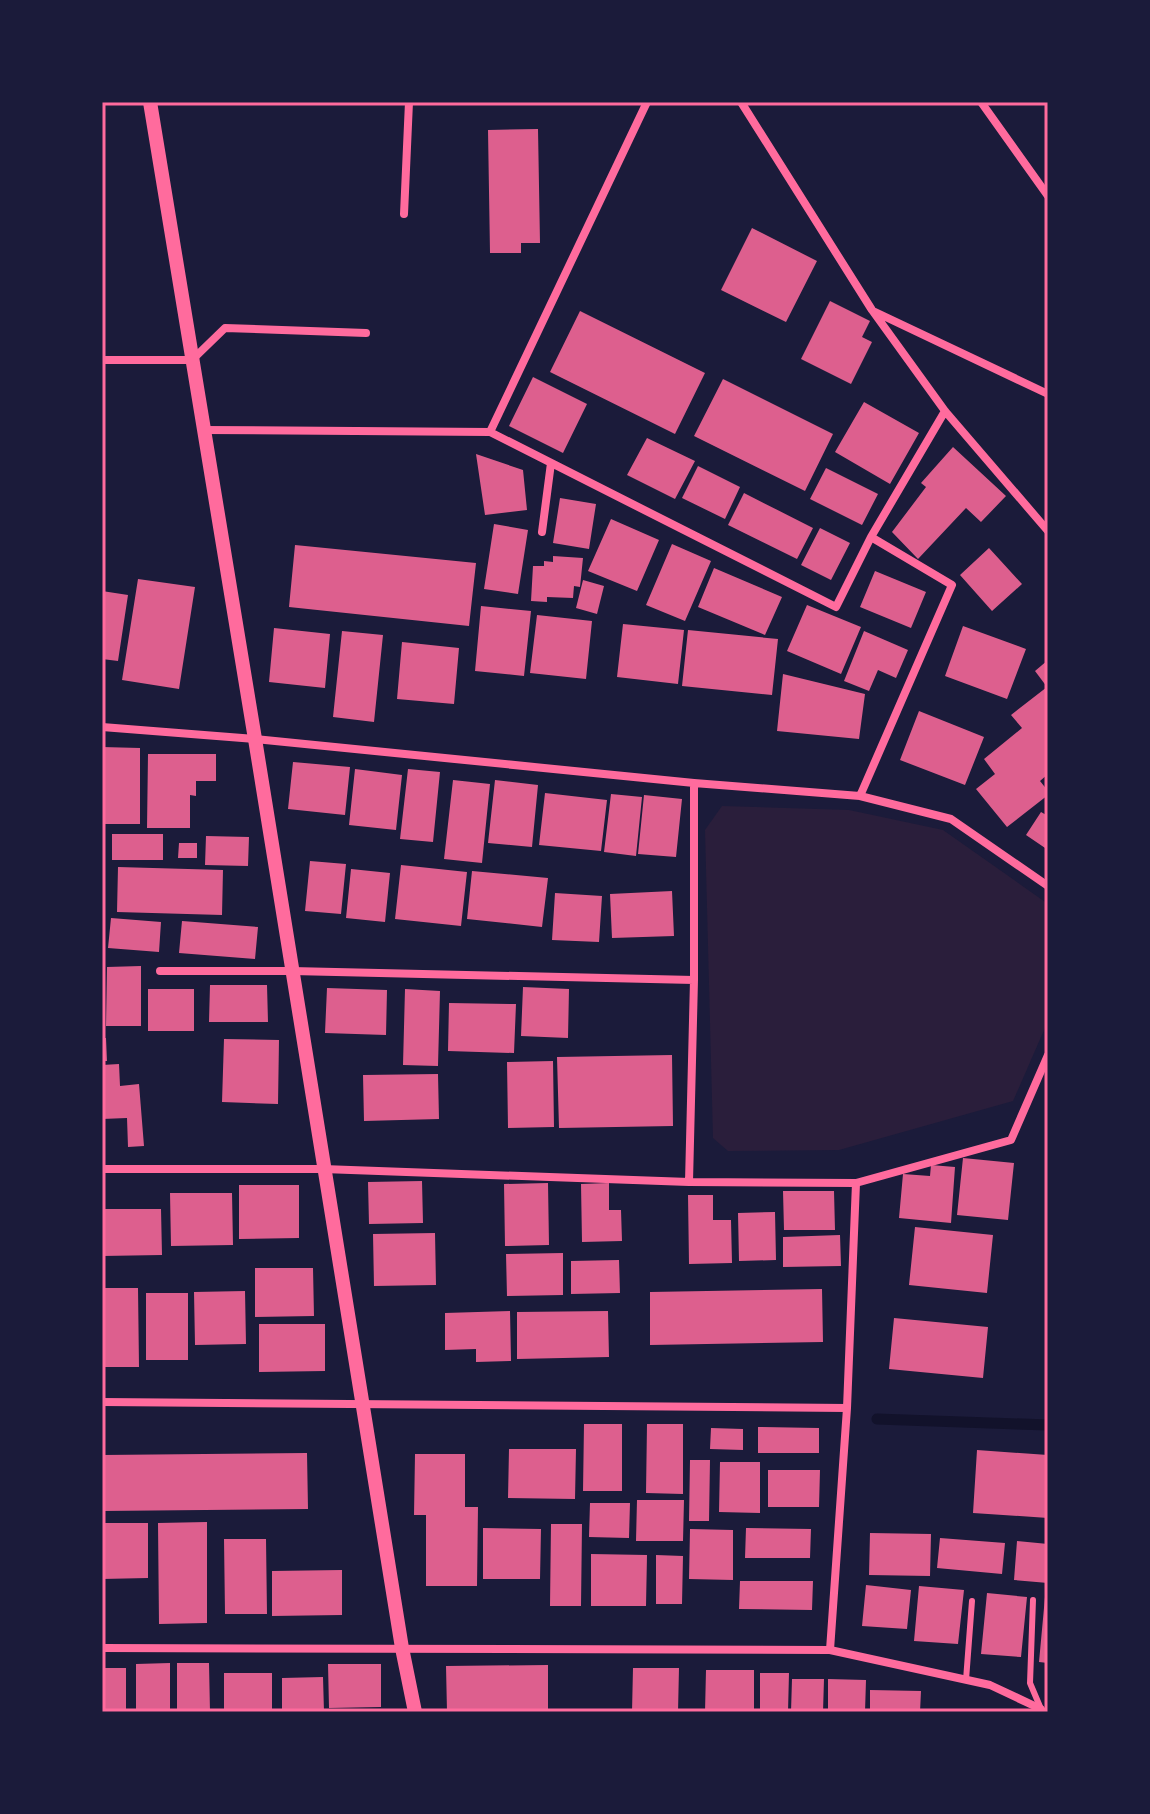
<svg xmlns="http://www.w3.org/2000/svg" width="1150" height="1814" viewBox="0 0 1150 1814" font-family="Quicksand,sans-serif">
<rect width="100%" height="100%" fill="#1b1b3a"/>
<!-- green -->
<path fill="#2a1e3b" d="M722 806 849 810 943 830 1048 904V1021L1013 1101 839 1150 728 1151 713 1138 705 830Z"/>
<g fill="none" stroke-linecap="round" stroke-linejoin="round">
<!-- stream -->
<path stroke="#12122b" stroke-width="11" d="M877 1419 1048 1425"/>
</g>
<!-- building -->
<path fill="#dd5f8e" d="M538 129 540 243H521V253H490L488 130Z
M752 228 817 261 786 322 721 290Z
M830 301 870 321 862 337 872 342 851 384 801 359Z
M580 311 705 373 675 434 550 372Z
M533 377 587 404 563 453 509 426Z
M723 379 833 434 805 491 694 436Z
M864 402 919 433 890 484 835 452Z
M647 438 695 461 675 499 627 475Z
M953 447 1006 496 981 522 966 508 918 559 892 532 926 487 921 483Z
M476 454 523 470 527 510 485 515Z
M698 466 740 487 725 519 682 498Z
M826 468 878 494 862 525 810 499Z
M744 493 813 528 797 559 728 525Z
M560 498 596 504 589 549 553 543Z
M611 519 659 540 637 591 588 571Z
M494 524 528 530 518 594 484 589Z
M820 528 850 543 831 580 801 565Z
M672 544 711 561 685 621 646 605Z
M295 545 476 563 469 626 289 607Z
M989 548 1022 584 992 611 960 575Z
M553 556 583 558 580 587 574 586 573 598 547 597V602L531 601 533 566H544V561L553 562Z
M714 568 782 597 765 635 698 607Z
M875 571 926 592 911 628 860 607Z
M138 579 195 587 179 689 122 680Z
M583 580 604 586 597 614 576 608Z
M102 591 128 595 118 661 102 659Z
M807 605 861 627 841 674 787 651Z
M481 606 531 611 524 676 475 671Z
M537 615 592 621 586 679 530 673Z
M623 624 684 630 678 684 617 677Z
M963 626 1026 649 1007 699 945 676Z
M274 628 330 634 325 688 269 682Z
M688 630 778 639 772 695 682 686Z
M342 631 383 635 374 722 333 717Z
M864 631 908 650 896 678 878 670 869 691 844 681Z
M402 642 459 648 454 704 397 699Z
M1048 660V774L1040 781 1048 791V795L1007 827 976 789 995 774 984 759 1022 728 1011 715 1047 687 1035 671Z
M783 674 865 694 859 739 777 731Z
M919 711 984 737 965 785 900 760Z
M102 747 140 748V824H102Z
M148 754H216V781H196V796L190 795V828H147Z
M293 762 350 767 345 815 288 809Z
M355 769 402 775 396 830 349 825Z
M408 769 440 772 433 842 400 839Z
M453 780 490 784 482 863 444 859Z
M495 780 538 785 532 847 488 843Z
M545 793 607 800 601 851 539 845Z
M611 794 642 797 636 856 604 852Z
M644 795 682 799 676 857 638 854Z
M1041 812 1048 816V850L1026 835Z
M102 826 105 827V865H102Z
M112 834H163V860H112Z
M206 836 249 837 248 866 205 865Z
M179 843H197V858H178Z
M310 861 346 864 341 914 305 911Z
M401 865 467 872 461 926 395 919Z
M118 867 223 870 222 915 117 912Z
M351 869 390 873 385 922 346 918Z
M472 871 548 878 542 927 467 919Z
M672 891 674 936 612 938 610 894Z
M555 893 602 896 599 942 552 940Z
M111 918 161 922 159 952 108 948Z
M182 921 258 927 255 959 179 953Z
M141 966V1026H106L107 967Z
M210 985H267L268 1022H209Z
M523 987 569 989 568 1038 521 1036Z
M327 988 387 990 386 1035 325 1033Z
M148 989H194V1031H148Z
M405 989 440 991 438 1066 403 1065Z
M449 1003 516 1004 514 1053 448 1051Z
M102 1038H106L107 1061H102Z
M224 1039 279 1040 278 1104 222 1102Z
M672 1055 673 1126 559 1128 557 1057Z
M553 1061 554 1127 508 1128 507 1062Z
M119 1064 120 1086 139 1084 144 1146 128 1147 127 1118 102 1119V1065Z
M438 1074 439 1119 364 1121 363 1075Z
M963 1158 1014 1163 1008 1220 957 1215Z
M931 1165 955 1167 951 1223 899 1218 903 1174 930 1176Z
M422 1181 423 1223 369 1224 368 1182Z
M548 1183 549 1245 505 1246 504 1184Z
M609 1183V1210H621L622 1241 582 1242 581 1184Z
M239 1185H299V1238L239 1239Z
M783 1191H834L835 1230H784Z
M170 1193H232L233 1245 171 1246Z
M688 1195H713V1220H731L732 1263 689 1264Z
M102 1209H161L162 1255 102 1256Z
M775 1212 776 1260 739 1261 738 1213Z
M915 1227 993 1235 987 1293 909 1285Z
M435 1233 436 1285 374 1286 373 1234Z
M840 1235 841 1266 783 1267V1237Z
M563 1253V1295L507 1296 506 1254Z
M619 1260 620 1293 571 1294V1261Z
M255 1268H313L314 1316 255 1317Z
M102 1288H138L139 1367H102Z
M822 1289 823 1342 650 1345V1292Z
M245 1291 246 1344 195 1345 194 1292Z
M146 1293H188V1360H146Z
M510 1311 511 1361 476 1362V1349L445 1350V1313Z
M608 1311 609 1357 517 1359V1312Z
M894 1318 988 1327 983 1378 889 1369Z
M259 1324H325V1371L259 1372Z
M584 1424H622V1491H583Z
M647 1424H683V1494L646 1493Z
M758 1427 819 1428V1453H758Z
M711 1428 743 1429V1450L710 1449Z
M509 1449H576L575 1499 508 1498Z
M977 1450 1048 1455V1518L973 1513Z
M307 1453 308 1509 102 1511V1455Z
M415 1454H465V1507H478L477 1586H426V1515H414Z
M690 1460H710L709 1521H689Z
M720 1462H760V1513L719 1512Z
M768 1470H820L819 1507H768Z
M637 1500H684L683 1541H636Z
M590 1503H630L629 1538 589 1537Z
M207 1522V1623L159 1624 158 1523Z
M102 1523H148V1578L102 1579Z
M551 1524H582L581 1606H550Z
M483 1528 541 1529 540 1579H483Z
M746 1528 811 1529 810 1558H745Z
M690 1529 733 1530V1580L689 1579Z
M870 1533 931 1534 930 1576 869 1575Z
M940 1538 1005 1543 1002 1574 937 1568Z
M224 1539H266L267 1614H225Z
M1017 1541 1048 1544V1583L1014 1580Z
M591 1554 647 1555 646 1606H591Z
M656 1555 683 1556 682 1604H656Z
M342 1570V1615L272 1616V1571Z
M740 1581H813L812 1610 739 1609Z
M866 1585 911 1590 907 1629 862 1626Z
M919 1586 964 1590 958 1644 914 1641Z
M987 1593 1027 1597 1021 1657 981 1654Z
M1045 1597H1048V1663L1039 1662Z
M170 1663V1712H136V1664Z
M177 1663H209L210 1712H177Z
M328 1664H381V1707L329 1708Z
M548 1665V1712H447L446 1666Z
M102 1668H126V1712H102Z
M633 1668H679L678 1712H632Z
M706 1670H754V1712H705Z
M224 1673H272V1712H224Z
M760 1673H789L788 1712H760Z
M323 1677 324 1712H282V1678Z
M792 1679H824L823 1712H791Z
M828 1679 866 1680 865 1712H828Z
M870 1690 921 1691 920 1712H870Z"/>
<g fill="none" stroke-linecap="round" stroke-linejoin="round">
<!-- service -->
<path stroke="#ff6b9d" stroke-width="6" d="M1033 1600 1030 1683 1041 1709
M966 1680 972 1601"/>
<!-- minor -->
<path stroke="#ff6b9d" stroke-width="8" d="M741 102 872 310 945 411 1048 531
M981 102 1048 196
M404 214 409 102
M873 311 1048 394
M102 360H192L225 328 366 333
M203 430 490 432 836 607 871 537 945 411
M490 432 647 102
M542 532 551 463
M102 727 255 739 694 783 860 796 951 819 1048 886
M860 796 952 585 871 537
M160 971H292L694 980
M102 1169H323L689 1182 856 1183 1011 1140 1048 1055
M689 1182 694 980V783
M102 1402 847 1408
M102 1648 830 1650 990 1685 1041 1709 1042 1712
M830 1650 847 1408 856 1183"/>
<!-- tertiary -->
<path stroke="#ff6b9d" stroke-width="14" d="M150 102 255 739 402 1648 415 1712"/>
</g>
<!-- border -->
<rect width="1150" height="1814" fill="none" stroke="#1b1b3a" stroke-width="208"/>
<rect x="104" y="104" width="942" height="1606" fill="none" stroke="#ff6b9d" stroke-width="3"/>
</svg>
